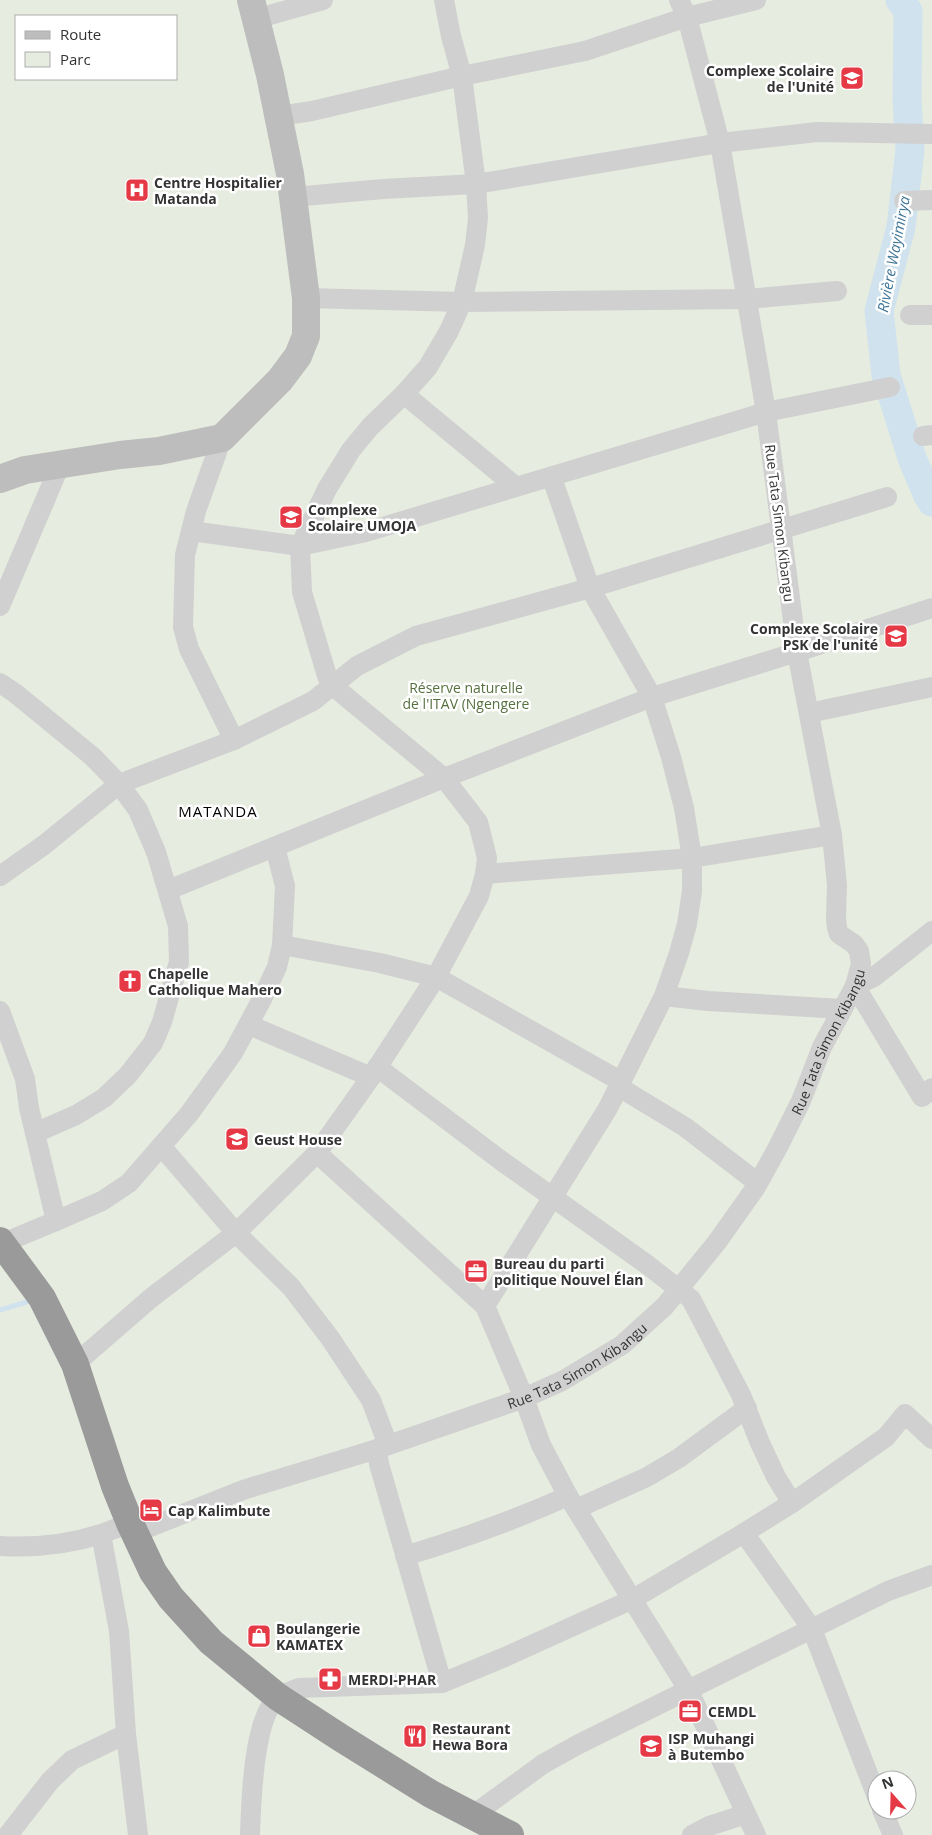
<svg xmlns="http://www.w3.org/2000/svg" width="932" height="1835" viewBox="0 0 932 1835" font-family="'Open Sans',sans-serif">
<rect width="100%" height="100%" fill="#fff"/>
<!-- green -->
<path fill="#e6ecdf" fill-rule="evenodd" d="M0 0H932V1835H0ZM16 16H176V79H16ZM877 1780H907V1810H877Z"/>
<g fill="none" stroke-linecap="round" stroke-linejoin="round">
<!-- stream -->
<path stroke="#cfe2ee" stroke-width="5" d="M0 1310 33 1300"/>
<!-- river -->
<path stroke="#cfe2ee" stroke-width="29" d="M900 0 908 11 907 101 910 150 901 227 879 311 886 375 912 458 927 494 932 502"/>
<!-- street -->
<g stroke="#d0d0d0" stroke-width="20">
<path d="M255 19 323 0"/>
<path d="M279 116 312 111 462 76 585 51 687 17 756 0"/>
<path d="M293 197 383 189 476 184 720 143 817 132 932 134"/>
<path d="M904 201 932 200"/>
<path d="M306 298 462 302 746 299 837 291"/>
<path d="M910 315H932"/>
<path d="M404 394 515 486"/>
<path d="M923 436 932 435"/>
<path d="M222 438 196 511 185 555 183 627 189 649 234 740"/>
<path d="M552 478 590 588 652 697 671 757 684 808 692 858V891L687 924 679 953 664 996 608 1108 485 1306 524 1398 541 1445 568 1496 689 1691 756 1835"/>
<path d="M191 531 300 546 366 532 766 412 890 387"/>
<path d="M0 606 60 465"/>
<path d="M0 683 15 693 93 757 119 784 138 810 156 852 178 926 179 962 162 1022 153 1043 128 1075 104 1098 76 1115 35 1133"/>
<path d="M809 713 932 687"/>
<path d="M485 874 692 858 832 835"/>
<path d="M0 876 44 845 119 784 234 740 313 701 357 666 416 636 590 588 887 497"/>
<path d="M168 890 444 778 652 697 797 652 932 608"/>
<path d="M282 945 380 963 436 977 622 1082"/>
<path d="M855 986 922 1097 932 1088"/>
<path d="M855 986 874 977 932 931"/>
<path d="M664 996 708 1001 842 1009"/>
<path d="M0 1011 25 1079 29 1108 56 1221 3 1243"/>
<path d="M249 1025 371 1077"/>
<path d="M377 1067 503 1162 649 1266 691 1299 741 1395 760 1443 776 1477 792 1503"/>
<path d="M619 1087 685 1127 758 1183"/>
<path d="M161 1146 236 1233 291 1287 330 1338 371 1400 388 1445"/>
<path d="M317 1153 485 1306"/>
<path d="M56 1221 102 1201 129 1183 189 1114 233 1053 262 999 277 967 282 945 285 886 275 847"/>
<path d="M75 1364 151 1298 236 1233 317 1153 371 1077 436 977 479 896 485 874 487 858 478 822 444 778 333 686 327 676 302 592 300 546 327 489 351 450 370 427 404 394 428 367 449 331 462 302 475 245 478 218 476 184 462 76 451 36 444 0"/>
<path d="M377 1449 379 1464 442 1683"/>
<path d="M576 1509 647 1477 679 1458 747 1408"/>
<path d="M130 1523 101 1534 119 1631 126 1734 138 1835"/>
<path id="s1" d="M135 1533 243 1490 377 1449 524 1398 562 1381 622 1345 665 1306 717 1242 756 1187 777 1149 801 1101 822 1047 855 986 861 964 859 951 854 944 839 934 837 928 836 918 837 885 832 835 797 652 766 412 720 143 687 17 679 0"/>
<path d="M744 1533 812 1629 877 1797"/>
<path d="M0 1546C35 1548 67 1545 101 1534"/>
<path d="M405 1556C461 1539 515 1520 568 1496"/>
<path d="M882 1810 893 1835"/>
<path d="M473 1815 543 1764 579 1744 888 1591 932 1575"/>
<path d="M8 1835 50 1781 72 1760 126 1734"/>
<path d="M250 1835C251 1804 253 1717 278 1697 283 1693 293 1691 299 1688L442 1683 505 1657 633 1599 744 1533 792 1503 886 1437 905 1414 932 1439"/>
<path d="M692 1835 709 1826 746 1814"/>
</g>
<!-- secondary -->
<path stroke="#bdbdbd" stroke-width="28" d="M0 479 25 470 120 455 159 451 222 438 280 380 298 356 306 336V298L290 174 270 75 251 0"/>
<!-- highway -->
<path stroke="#9a9a9a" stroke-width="28" d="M0 1241 42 1298 75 1364 115 1486 130 1523 153 1572 171 1598 211 1642 278 1697 341 1738 431 1794 510 1835"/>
</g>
<!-- icons -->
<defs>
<g id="school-square" transform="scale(1.25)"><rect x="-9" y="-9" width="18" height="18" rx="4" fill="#e63946" stroke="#fff"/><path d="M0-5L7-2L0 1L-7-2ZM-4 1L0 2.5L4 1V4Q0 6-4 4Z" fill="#fff"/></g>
<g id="hospital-square" transform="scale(1.25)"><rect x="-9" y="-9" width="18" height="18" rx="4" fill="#e63946" stroke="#fff"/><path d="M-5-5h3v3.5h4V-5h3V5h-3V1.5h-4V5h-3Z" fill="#fff"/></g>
<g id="church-square" transform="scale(1.25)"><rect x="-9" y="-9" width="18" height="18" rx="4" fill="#e63946" stroke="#fff"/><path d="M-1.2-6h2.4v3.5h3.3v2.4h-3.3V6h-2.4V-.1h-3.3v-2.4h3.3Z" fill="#fff"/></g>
<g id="office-square" transform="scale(1.25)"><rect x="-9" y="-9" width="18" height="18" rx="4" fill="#e63946" stroke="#fff"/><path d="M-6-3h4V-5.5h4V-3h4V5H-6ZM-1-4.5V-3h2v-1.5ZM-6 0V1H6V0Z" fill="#fff"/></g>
<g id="hotel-square" transform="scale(1.25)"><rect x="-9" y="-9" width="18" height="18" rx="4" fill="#e63946" stroke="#fff"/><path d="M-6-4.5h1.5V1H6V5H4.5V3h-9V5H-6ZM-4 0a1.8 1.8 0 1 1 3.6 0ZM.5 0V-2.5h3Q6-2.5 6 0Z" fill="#fff"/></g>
<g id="shop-square" transform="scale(1.25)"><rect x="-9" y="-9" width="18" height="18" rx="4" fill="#e63946" stroke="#fff"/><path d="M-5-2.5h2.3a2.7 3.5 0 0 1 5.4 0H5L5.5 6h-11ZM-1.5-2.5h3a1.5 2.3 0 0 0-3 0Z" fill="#fff"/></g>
<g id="pharmacy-square" transform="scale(1.25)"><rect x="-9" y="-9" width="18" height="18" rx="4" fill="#e63946" stroke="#fff"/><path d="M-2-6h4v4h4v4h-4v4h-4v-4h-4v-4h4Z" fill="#fff"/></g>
<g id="restaurant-square" transform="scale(1.25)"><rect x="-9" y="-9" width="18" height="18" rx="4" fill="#e63946" stroke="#fff"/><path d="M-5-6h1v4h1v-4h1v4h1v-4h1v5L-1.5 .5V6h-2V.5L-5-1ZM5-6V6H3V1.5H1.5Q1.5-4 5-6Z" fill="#fff"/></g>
<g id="university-square" transform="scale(1.25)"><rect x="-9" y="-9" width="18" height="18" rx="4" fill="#e63946" stroke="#fff"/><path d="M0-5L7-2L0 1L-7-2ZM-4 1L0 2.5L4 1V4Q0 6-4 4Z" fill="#fff"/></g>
</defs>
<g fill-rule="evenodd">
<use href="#school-square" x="852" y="78"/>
<use href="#hospital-square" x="137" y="190"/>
<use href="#school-square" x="291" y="517"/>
<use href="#school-square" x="896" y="636"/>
<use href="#church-square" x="130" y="981"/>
<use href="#school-square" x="237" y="1139"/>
<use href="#office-square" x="476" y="1271"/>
<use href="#hotel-square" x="151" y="1510"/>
<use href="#shop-square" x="259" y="1636"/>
<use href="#pharmacy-square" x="330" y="1679"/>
<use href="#office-square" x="690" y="1711"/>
<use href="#restaurant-square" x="415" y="1736"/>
<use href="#university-square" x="651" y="1746"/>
</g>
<g text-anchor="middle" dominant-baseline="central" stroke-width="5" stroke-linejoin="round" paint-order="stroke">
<!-- poi labels -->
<g font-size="14" font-weight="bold" fill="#333" stroke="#fff" text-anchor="start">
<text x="834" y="70" text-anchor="end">Complexe Scolaire<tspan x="834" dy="16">de l'Unité</tspan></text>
<text x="154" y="182">Centre Hospitalier<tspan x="154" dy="16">Matanda</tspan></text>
<text x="308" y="509">Complexe<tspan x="308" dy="16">Scolaire UMOJA</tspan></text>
<text x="878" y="628" text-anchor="end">Complexe Scolaire<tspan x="878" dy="16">PSK de l'unité</tspan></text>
<text x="148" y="973">Chapelle<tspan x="148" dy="16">Catholique Mahero</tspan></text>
<text x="254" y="1139">Geust House</text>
<text x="494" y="1263">Bureau du parti<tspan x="494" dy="16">politique Nouvel Élan</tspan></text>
<text x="168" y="1510">Cap Kalimbute</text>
<text x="276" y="1628">Boulangerie<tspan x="276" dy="16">KAMATEX</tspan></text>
<text x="348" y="1679">MERDI-PHAR</text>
<text x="708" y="1711">CEMDL</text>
<text x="432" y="1728">Restaurant<tspan x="432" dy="16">Hewa Bora</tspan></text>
<text x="668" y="1738">ISP Muhangi<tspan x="668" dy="16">à Butembo</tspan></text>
</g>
<!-- street labels -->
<g font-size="14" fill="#333" stroke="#fff">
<text transform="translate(780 523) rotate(83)">Rue Tata Simon Kibangu</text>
<text stroke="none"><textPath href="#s1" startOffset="894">Rue Tata Simon Kibangu</textPath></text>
<text stroke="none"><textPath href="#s1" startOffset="474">Rue Tata Simon Kibangu</textPath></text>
</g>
<!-- park labels -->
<g font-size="14" fill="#56703f" stroke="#fff">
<text x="466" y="687">Réserve naturelle<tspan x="466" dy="16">de l'ITAV (Ngengere</tspan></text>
</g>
<!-- water labels -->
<g font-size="15" font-style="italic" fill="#3f7597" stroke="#fff">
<text transform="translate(893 254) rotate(-79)">Rivière Wayimirya</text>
</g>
<!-- neighbourhood labels -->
<g font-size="15" letter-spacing="1" fill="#000" stroke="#fff">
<text x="218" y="811">MATANDA</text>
</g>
</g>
<!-- legend -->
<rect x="15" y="15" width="162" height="65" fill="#ffffff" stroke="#adadad"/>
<rect x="25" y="31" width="25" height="8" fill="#bdbdbd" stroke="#adadad"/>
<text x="60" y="40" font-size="15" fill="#333333">Route</text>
<rect x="25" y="52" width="25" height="15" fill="#e6ecdf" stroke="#adadad"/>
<text x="60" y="65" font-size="15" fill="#333333">Parc</text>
<!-- north arrow -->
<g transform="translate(892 1795) rotate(340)"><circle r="24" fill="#ffffff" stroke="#adadad"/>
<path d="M0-4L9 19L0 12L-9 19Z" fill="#e63946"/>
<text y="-8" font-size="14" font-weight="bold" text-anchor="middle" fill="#333333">N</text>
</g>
</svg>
